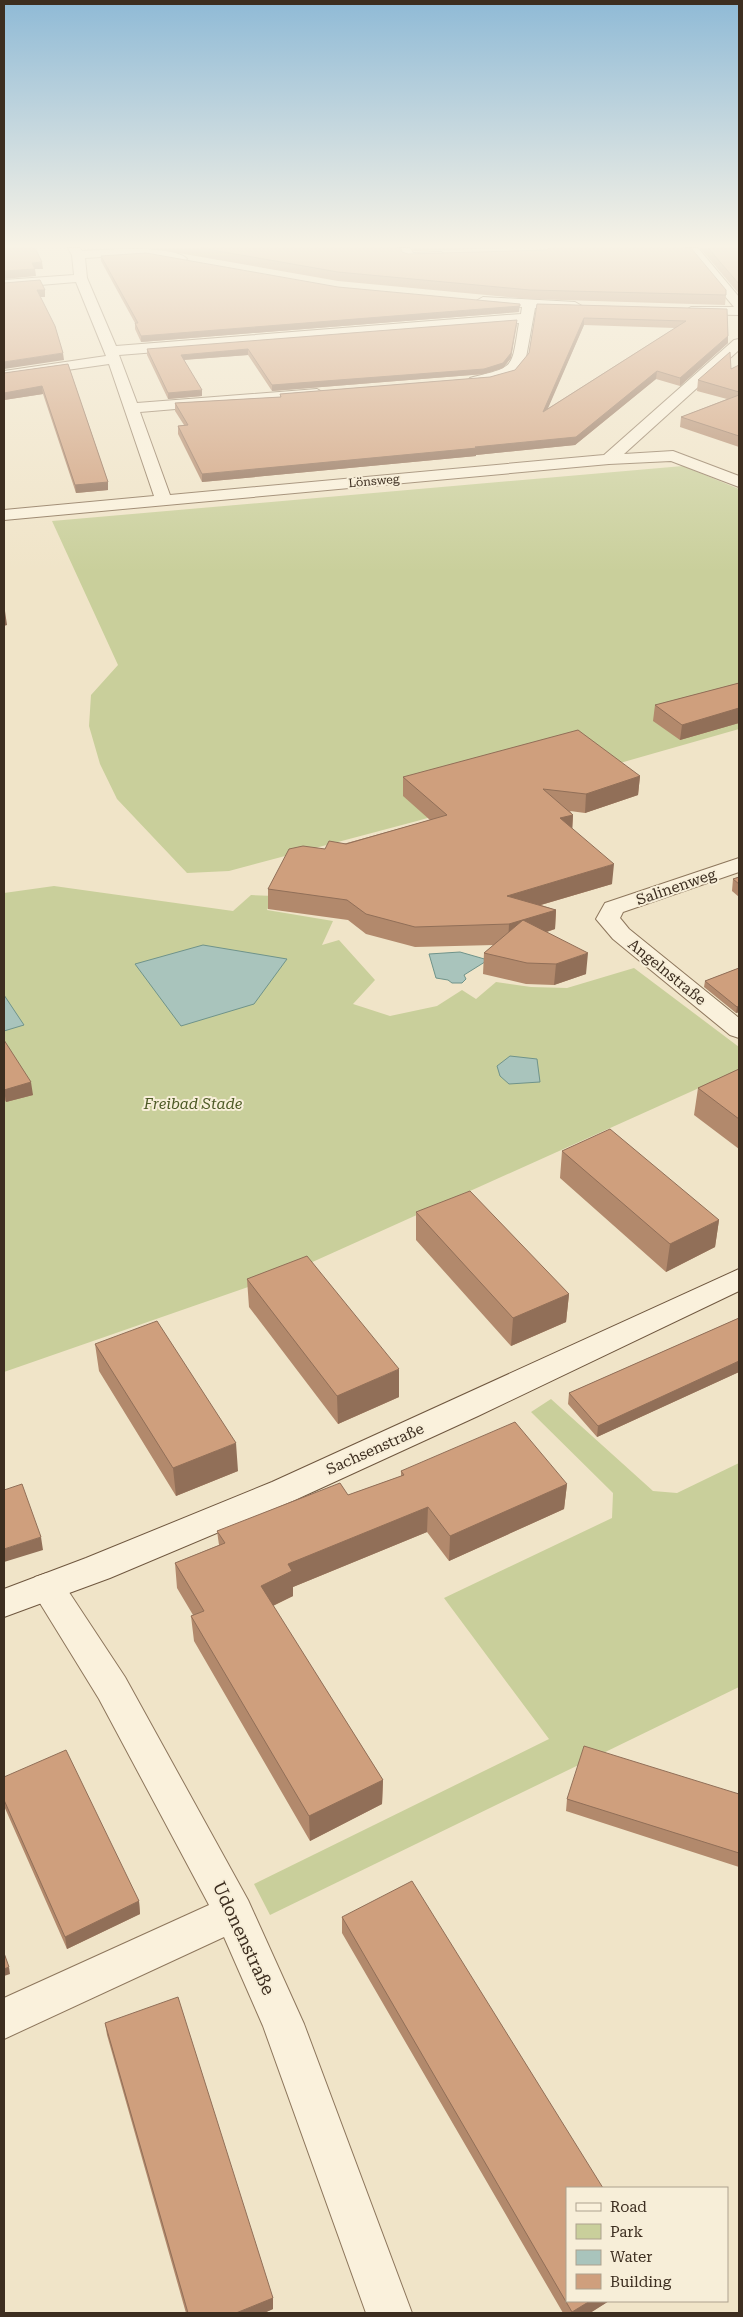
<svg xmlns="http://www.w3.org/2000/svg" width="743" height="2317" viewBox="0 0 743 2317" font-family="'Roboto Serif',serif">
<rect width="100%" height="100%" fill="#f0e4c8"/>
<!-- green -->
<path fill="#c9cf9b" d="M683 466 739 489V729L417 821 229 871 187 873 117 799 100 764 89 726 91 695 118 665 52 521Z
M54 886 233 911 251 895 274 896 267 910 333 921 322 945 339 940 375 980 353 1004 390 1016 437 1006 462 990 476 999 496 982 531 987 567 988 634 968 739 1047V1070L288 1273 4 1372V893Z
M551 1399 653 1491 677 1493 739 1463V1687L270 1915 254 1884 549 1739 444 1598 612 1518 613 1493 531 1412Z"/>
<!-- water -->
<path fill="#a9c4bc" stroke="#6f938a" d="M203 945 287 959 254 1004 181 1026 135 964Z
M460 952 488 960 464 975 466 979 462 983H452L448 980 436 978 429 954Z
M4 995 24 1025 4 1031Z
M510 1056 537 1059 540 1082 509 1084 500 1076 497 1066Z"/>
<g fill="none" stroke-linecap="round" stroke-linejoin="round">
<!-- street casing -->
<g stroke="#8d765c" stroke-width="2">
<path id="street" d="M68 248H80L82 251C102 250 174 244 187 259L181 263 136 255 85 258 87 278 116 346 521 314 522 307 478 304 476 301 483 297 575 302 582 306 575 310 535 308 525 363 514 376 475 385 468 381 470 378C516 366 511 370 519 323L119 355 137 403 317 389 324 393 317 397 140 412 170 495 604 455 734 340 739 339V350L624 454 673 451 739 476V487L671 461 609 464 4 520V510L154 496 109 364 4 379V371L106 356 76 282 4 288V280L74 275 72 255Z
M398 248H410L413 253 441 252 447 256 441 260 408 261 404 260Z
M685 248H698L739 297V315L686 314 684 311 691 307H734Z
M739 858V872L623 912 620 918 629 929 739 1018V1038L730 1035 613 939 596 919 605 903Z
M47 1573 59 1577 125 1677 248 1900 304 2024 412 2313H366L263 2026 224 1937 4 2039V1998L209 1905 99 1699 30 1587 35 1577Z"/>
</g>
<!-- secondary casing -->
<g stroke="#6f573f" stroke-width="2">
<path id="secondary" d="M739 1269V1291L478 1416 295 1500 110 1578 4 1617V1589L86 1558 272 1482Z"/>
</g>
<!-- street -->
<use href="#street" fill="#faf1dc" fill-rule="evenodd"/>
<!-- secondary -->
<use href="#secondary" fill="#faf1dc" fill-rule="evenodd"/>
</g>
<!-- wall -->
<path fill="#b2896c" fill-rule="evenodd" d="M150 248H401L402 252 408 254 726 295 725 305 529 299 338 281Z
M411 248H507L414 251Z
M700 248H739V294Z
M101 256 338 287 519 312 141 342 135 329V323L101 261Z
M537 304 727 309 728 343 680 386 656 379 575 445 476 455V456L202 482 178 434V426L184 425 175 411V403L280 397V394L490 377 515 370 529 353ZM584 325 675 328 547 409Z
M517 325 511 358 503 368 484 374 272 391 248 355 184 360 202 396 168 399 147 355V349Z
M68 364 108 482V490L76 493 43 394 4 400V373Z
M739 365V447L680 427 681 417 727 399 697 391 698 380 731 369Z
M739 683V723L680 740 653 721 655 705Z
M640 776 638 795 585 813 570 811 573 815 572 829 612 884 541 905 556 910 555 929 547 932 586 974 554 985 526 984 483 974 484 953 494 945 415 947 366 934 348 920 268 909V889L325 849 430 820 403 796V777Z
M739 877V897L732 891 733 879Z
M739 968V1012L736 1013 704 987 705 981Z
M4 1040 33 1095 6 1102 4 1098Z
M739 1069V1149L694 1115 698 1088Z
M562 1151 719 1220 715 1247 666 1272 560 1178Z
M416 1212 569 1294 566 1322 511 1346 416 1240Z
M247 1279 399 1397 338 1424 249 1307Z
M739 1318V1372L597 1437 568 1404 569 1393Z
M95 1344 238 1471 176 1496 99 1371Z
M401 1471 567 1484 564 1509 449 1561 427 1532 293 1587V1596L273 1606 383 1780 382 1804 310 1841 194 1641 191 1616 193 1615 177 1588 175 1563 219 1545 217 1531 348 1495 401 1476Z
M4 1777 139 1901 140 1914 67 1949 4 1806Z
M739 1794V1867L566 1811 567 1799Z
M342 1917 609 2301 590 2313H563L342 1933Z
M105 2023 273 2298V2309L264 2313H186L107 2035Z"/>
<!-- shaded-wall -->
<path fill="#916f58" d="M42 262 43 269H35L36 276 4 279V271L32 263Z
M37 290H45V297H38Z
M520 304 519 312 141 342V336Z
M584 318V325L543 420V412Z
M517 320 511 358 503 368 484 374 272 391V385Z
M728 336V343L680 386V378Z
M248 349V355L181 360V355Z
M63 353 64 360 4 369V362Z
M657 371 656 379 575 445 476 455V456L202 482V474L475 447Z
M42 386 43 394 4 400V393Z
M202 390V396L168 399V393Z
M108 482V490L76 493 75 485Z
M5 611 7 625 4 626V612Z
M739 708V723L680 740 682 725Z
M640 776 638 795 585 813 586 794Z
M573 815 572 834 560 818Z
M614 864 612 884 506 915 507 896Z
M556 910 555 929 508 944 509 924Z
M588 953 586 974 554 985 556 964Z
M739 1006V1012L736 1013 737 1007Z
M31 1082 33 1095 6 1102 4 1090Z
M719 1220 715 1247 666 1272 670 1244Z
M569 1294 566 1322 511 1346 513 1318Z
M739 1361V1372L597 1437 598 1426Z
M399 1369V1397L338 1424 337 1396Z
M236 1443 238 1471 176 1496 173 1468Z
M567 1484 564 1509 449 1561 450 1536Z
M428 1507 427 1532 293 1587V1596L262 1611 261 1586 288 1564Z
M41 1537 43 1550 4 1562V1549Z
M383 1780 382 1804 310 1841 309 1816Z
M139 1901 140 1914 67 1949 65 1937Z
M9 1967 10 1974 4 1976V1969Z
M273 2298V2309L264 2313H236Z
M590 2301H609L590 2313H572V2312Z"/>
<!-- building -->
<path fill="#cf9f7d" stroke="#916f58" fill-rule="evenodd" d="M4 248H35L42 262 32 263 35 269 4 271Z
M201 248H401L402 252 408 254 547 250 549 248H691L726 290V295L530 290 338 272Z
M708 248H739V284Z
M146 253 338 287 520 304V306L141 336 135 323H138L101 256Z
M40 280 45 290H37L55 326 63 353 4 362V283Z
M537 304 727 309 728 336 680 378 657 371 576 437 475 447 477 448 202 474 178 426 188 425 175 403 281 397 280 394 490 377 515 370 529 353ZM584 318 686 321 543 412Z
M517 320 511 353 503 363 484 369 272 385 248 349 181 355 202 390 168 393 147 349Z
M730 352 731 369 739 365V392L698 380Z
M68 364 108 482 75 485 42 386 4 393V373Z
M739 395V436L681 417Z
M739 683V708L682 725 655 705Z
M578 730 640 776 586 794 543 789 573 815 560 818 614 864 507 896 556 910 509 924 415 927 366 914 347 900 268 889 289 849 303 846 325 849 329 841 346 844 447 815 403 777Z
M739 877V884L733 879Z
M523 920 588 953 556 964 527 963 484 953Z
M739 968V1006L737 1007 705 981Z
M4 1040 31 1082 4 1090Z
M739 1069V1119L698 1088Z
M610 1129 719 1220 670 1244 562 1151Z
M470 1191 569 1294 513 1318 416 1212Z
M307 1256 399 1369 337 1396 247 1279Z
M739 1318V1361L598 1426 569 1393Z
M157 1321 236 1443 173 1468 95 1344Z
M515 1422 567 1484 450 1536 428 1507 288 1564 292 1571 261 1586 383 1780 309 1816 191 1616 204 1611 175 1563 225 1543 217 1531 340 1483 348 1495 404 1475 401 1471Z
M22 1484 41 1537 4 1549V1490Z
M584 1746 739 1794V1853L567 1799Z
M66 1750 139 1901 65 1937 4 1800V1777Z
M412 1881 603 2188H567V2301H590L572 2312 342 1917Z
M4 1953 9 1967 4 1969Z
M178 1997 273 2298 236 2313H188L105 2023Z"/>
<!-- sky -->
<linearGradient id="sky" x2="0" y2="1"><stop stop-color="#8fbad6"/><stop offset="0.43" stop-color="#f8f3e6"/><stop offset="1" stop-color="#f8f3e6" stop-opacity="0"/></linearGradient>
<rect width="743" height="572" fill="url(#sky)"/>
<g text-anchor="middle" dominant-baseline="central" stroke-width="4" stroke-linejoin="round" paint-order="stroke">
<!-- far-street labels -->
<g font-size="12" fill="#3d2e20" stroke="#f7eed8">
<text transform="translate(374 481) rotate(-5)">Lönsweg</text>
</g>
<!-- street labels -->
<g font-size="15" fill="#3d2e20" stroke="#f7eed8">
<text transform="translate(676 887) rotate(-19)">Salinenweg</text>
<text transform="translate(667 972) rotate(39)">Angelnstraße</text>
<text transform="translate(375 1449) rotate(-24)">Sachsenstraße</text>
</g>
<!-- park labels -->
<g font-size="15" font-style="italic" fill="#4d5a26" stroke="#f7eed8">
<text x="193" y="1104">Freibad Stade</text>
</g>
<!-- near-street labels -->
<g font-size="18" fill="#3d2e20" stroke="#f7eed8">
<text transform="translate(244 1938) rotate(65)">Udonenstraße</text>
</g>
</g>
<!-- border -->
<rect width="743" height="2317" fill="none" stroke="#3d2e20" stroke-width="10"/>
<!-- legend -->
<rect x="566" y="2187" width="162" height="115" fill="#f7eed8" stroke="#ada18e"/>
<rect x="576" y="2203" width="25" height="8" fill="#faf1dc" stroke="#ada18e"/>
<text x="610" y="2212" font-size="15" fill="#3d2e20">Road</text>
<rect x="576" y="2224" width="25" height="15" fill="#c9cf9b" stroke="#ada18e"/>
<text x="610" y="2237" font-size="15" fill="#3d2e20">Park</text>
<rect x="576" y="2250" width="25" height="15" fill="#a9c4bc" stroke="#ada18e"/>
<text x="610" y="2262" font-size="15" fill="#3d2e20">Water</text>
<rect x="576" y="2274" width="25" height="15" fill="#cf9f7d" stroke="#ada18e"/>
<text x="610" y="2287" font-size="15" fill="#3d2e20">Building</text>
</svg>
